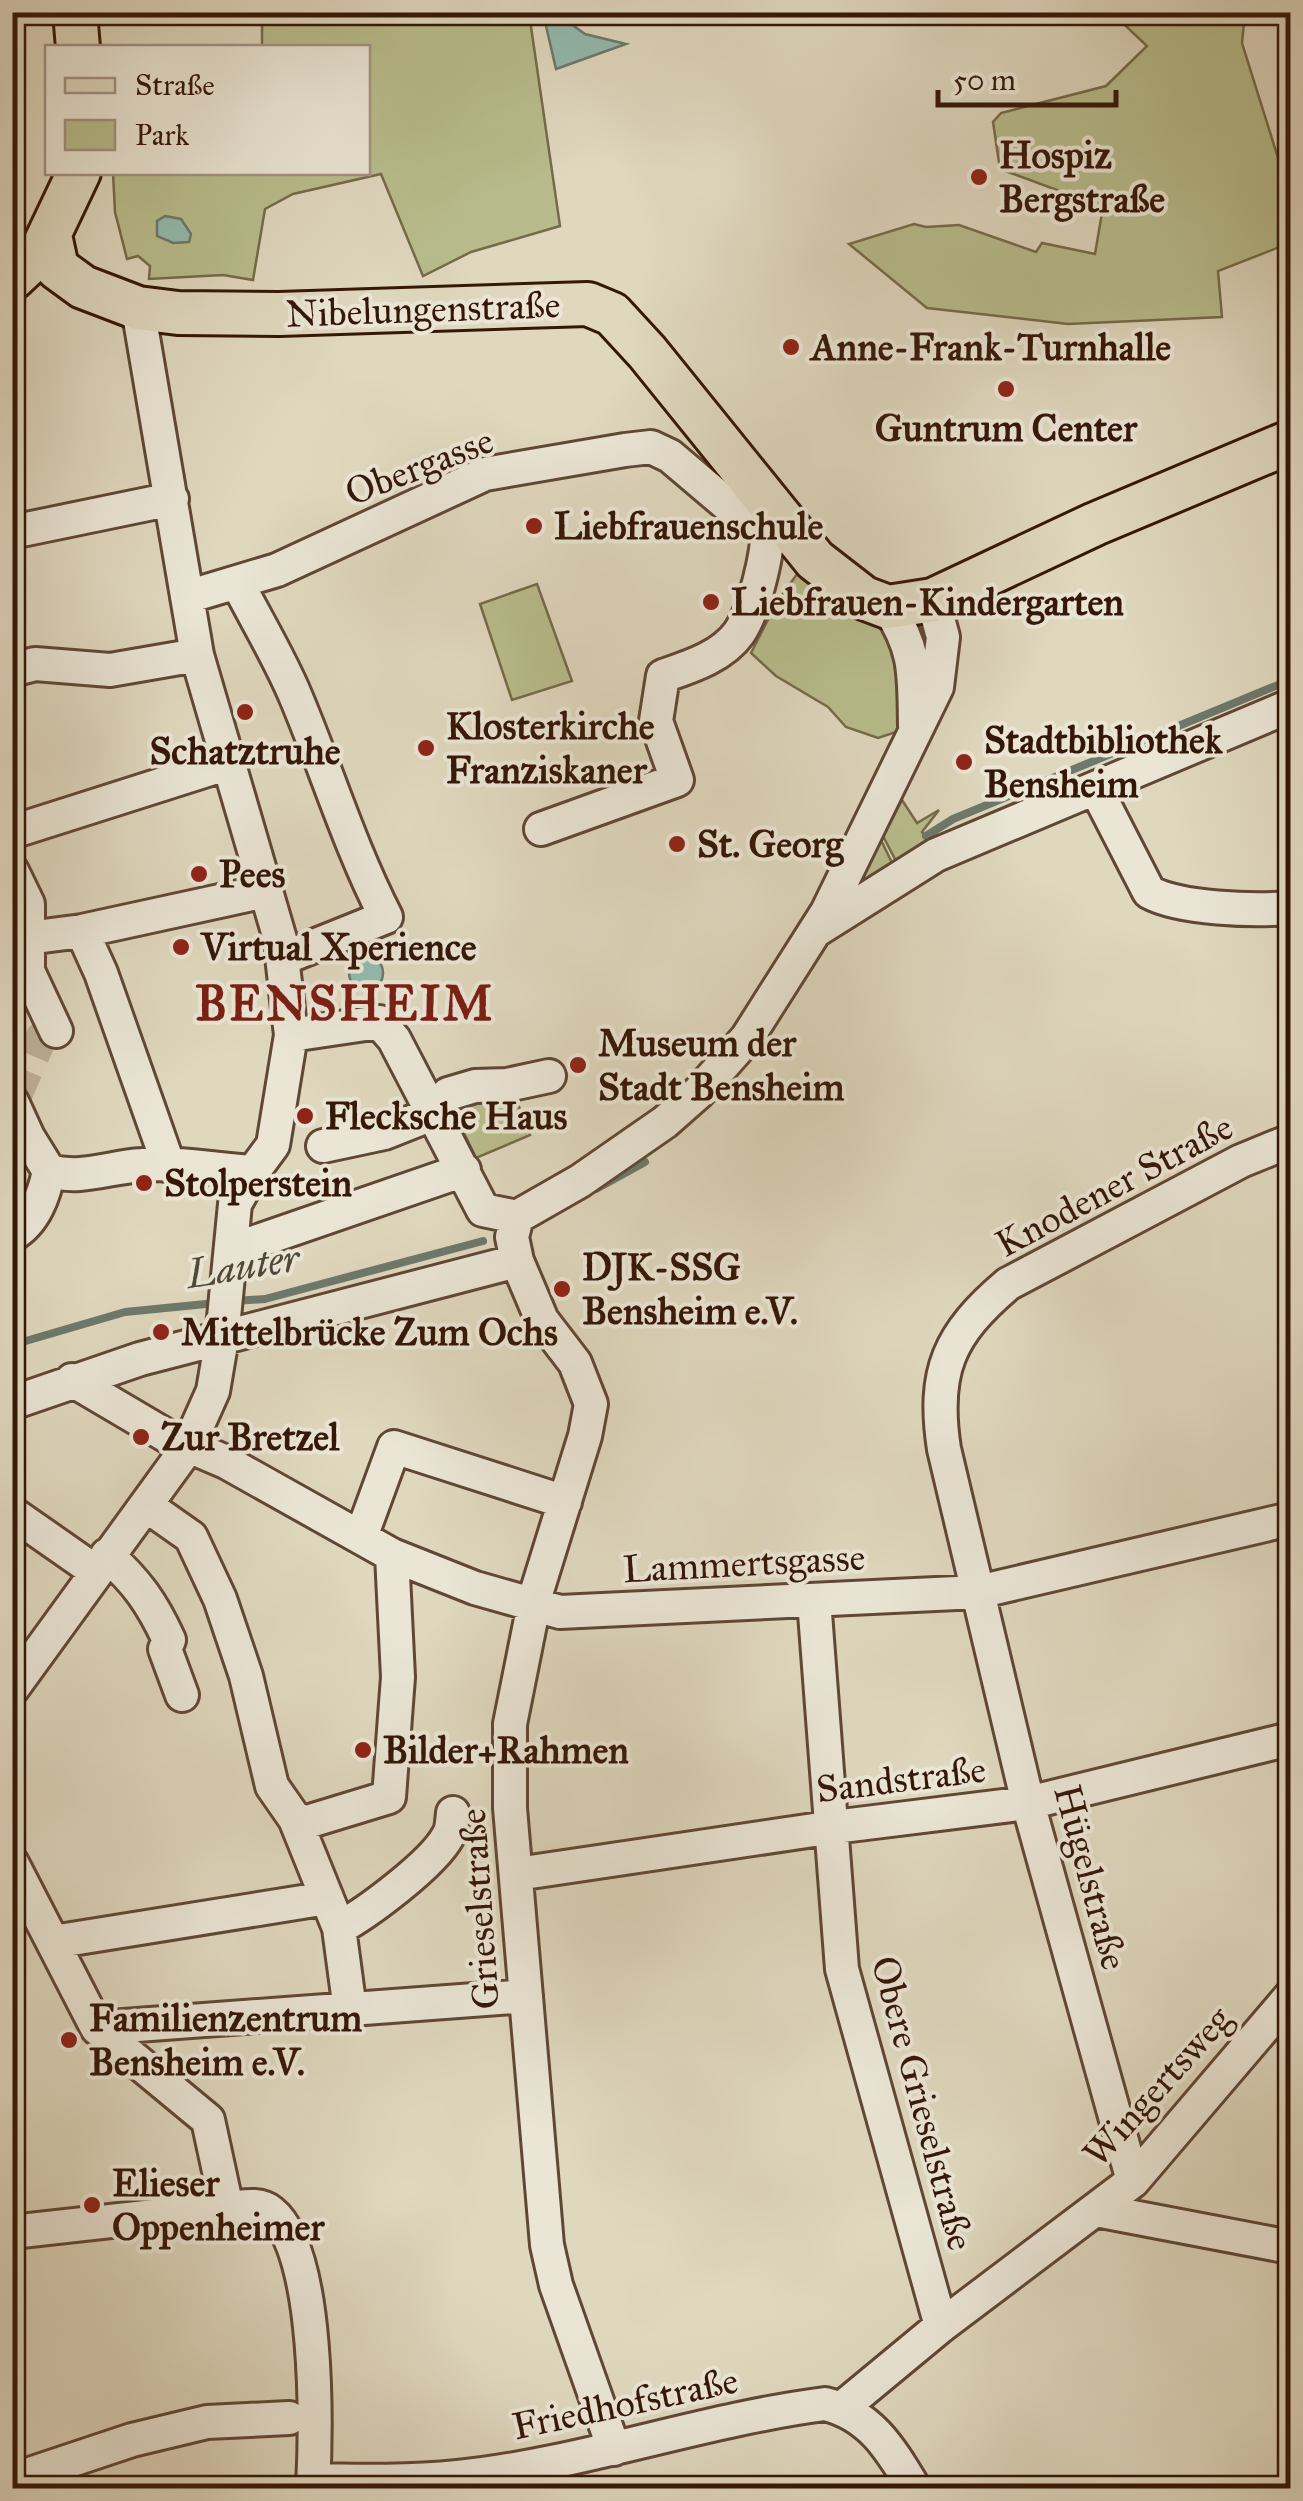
<svg xmlns="http://www.w3.org/2000/svg" width="1303" height="2501" viewBox="0 0 1303 2501" font-family="'IM FELL Great Primer',serif">
<rect width="100%" height="100%" fill="#dfd7be"/>
<filter id="stains"><feTurbulence type="fractalNoise" baseFrequency=".002" numOctaves="4"/><feColorMatrix values="0 0 0 0 .2 0 0 0 0 .09 0 0 0 0 .02 0 0 0 .5 -.17"/></filter>
<radialGradient id="worn" r=".72"><stop offset=".6" stop-color="#630" stop-opacity="0"/><stop offset="1" stop-color="#630" stop-opacity=".3"/></radialGradient>
<!-- green -->
<path fill="#b8bc8c" stroke="#766a4a" stroke-width="2.5" d="M262 13H529L560 226 471 252 423 276 381 174 293 194 265 209 253 280 223 275 149 279 150 266 138 256 127 259 115 212 113 173 368 172V48L262 47Z
M1112 13H1245L1242 43 1290 196V243L1218 271 1222 317 1068 324 927 308 849 244 914 224 926 227 959 225 1036 252 1042 243 1095 254 1103 207 1000 169 993 122 1001 113 1106 86 1147 46Z
M800 570 883 626 901 644 902 730 878 738 846 727 828 707 776 676 751 653 777 602Z
M537 584 572 681 512 700 480 604Z
M902 800 917 823 939 810 922 832 930 842 897 863 883 836Z
M881 840 893 865 845 905Z
M493 1090 505 1105 516 1099 530 1135 476 1158 450 1104Z"/>
<!-- water -->
<path fill="#93baae" stroke="#6d796b" stroke-width="2.5" d="M548 12 556 13 585 34 626 44 556 69 546 26Z
M165 216 181 219 191 234 189 242 173 243 157 236V221Z
M349 973a17 17 0 1 1 34 0a17 17 0 1 1-34 0Z"/>
<g fill="none" stroke-linecap="round" stroke-linejoin="round">
<!-- stream -->
<path stroke="#6d796b" stroke-width="8" d="M926 836 953 819 1290 680
M596 1189 645 1162
M235 1301 265 1299 483 1241
M12 1345 125 1312 216 1303"/>
<!-- minor-tunnel -->
<path stroke="#bdb199" stroke-width="32" stroke-dasharray="32 16" stroke-linecap="butt" d="M14 1100 41 1038 56 1031"/>
<!-- minor casing -->
<g stroke="#604735" stroke-width="38">
<path id="minor" d="M12 532 172 499
M238 584C257 621 279 657 295 695 326 768 349 845 386 917L284 958
M187 597 277 570 485 474 625 450 651 447 670 456 749 523 768 526 780 518
M888 607C917 651 914 675 915 726
M12 670 35 664 110 670 197 655
M1096 789 1149 892C1180 909 1254 911 1290 908
M541 829 677 780 656 721 663 676C689 667 722 657 739 633 755 610 768 553 768 526
M12 832 229 763
M12 871 28 904V971L12 979
M817 930 936 855 1290 706
M82 931 101 973 169 1166
M12 940 82 931 266 891
M28 971 56 1031
M291 1035 379 1022 394 1039 483 1210 517 1217
M12 1102 28 1137 49 1171C82 1180 109 1167 142 1165 178 1162 217 1170 253 1172
M323 1146 384 1133 432 1114 448 1094 475 1086 507 1085 549 1076
M12 1235C35 1222 44 1195 49 1171
M232 1250 464 1170
M72 1380 172 1439 226 1462 392 1555 475 1588 560 1612 978 1592 1290 1519
M12 1403 140 1359 517 1261
M147 1506 191 1537 220 1599 246 1676 272 1786 295 1819 339 1928 350 2010
M12 1513 95 1571
M361 1537 394 1447 565 1502
M107 1555C137 1582 152 1603 169 1640L165 1649 182 1695
M814 1600 842 1969 941 2326
M12 1689 188 1447 213 1391 222 1338 235 1204 253 1172 273 1145 291 1035 280 939 197 655 138 308
M295 1819 307 1822 389 1797 398 1677 392 1555
M12 1863 97 2028 208 2120 227 2208
M517 1874 834 1827 1028 1803 1290 1739
M339 1928C367 1913 433 1864 448 1836 452 1830 452 1821 453 1813
M53 1942 327 1898
M97 2028 526 1996
M1133 2181 1028 1803 944 1449C932 1371 949 1334 1008 1284L1241 1161 1290 1141
M1096 2210 1290 2247
M12 2232 227 2208C242 2207 259 2202 271 2212 320 2251 316 2429 313 2488
M842 2408 941 2326 1133 2181 1290 1997
M614 2449 556 2285 547 2245 510 1808V1724L536 1594 585 1436 591 1404 575 1363 542 1320 517 1261 512 1237 517 1217 580 1181 665 1122 699 1092 747 1038 827 912 937 687 943 637 933 600
M12 2480 132 2440 207 2422 289 2418
M313 2480C362 2481 410 2482 458 2477 582 2464 701 2420 825 2404 871 2415 891 2450 914 2488"/>
</g>
<!-- major casing -->
<g stroke="#351707" stroke-width="48">
<path id="major" d="M75 12 78 48
M50 235 57 268 83 287 138 308 178 313 279 314 588 304 612 314 647 352 815 560 864 598 888 607 933 600 1095 524 1290 442
M12 279 41 252 79 172"/>
</g>
<!-- minor -->
<use href="#minor" stroke="#eae5d5" stroke-width="32"/>
<!-- major -->
<use href="#major" stroke="#dfd7be" stroke-width="42"/>
</g>
<!-- markers -->
<g fill="#8f2418" stroke="#eae5d5" stroke-width="4">
<circle cx="979" cy="177" r="10"/>
<circle cx="791" cy="347" r="10"/>
<circle cx="1006" cy="389" r="10"/>
<circle cx="534" cy="526" r="10"/>
<circle cx="711" cy="602" r="10"/>
<circle cx="245" cy="712" r="10"/>
<circle cx="426" cy="748" r="10"/>
<circle cx="964" cy="762" r="10"/>
<circle cx="677" cy="844" r="10"/>
<circle cx="199" cy="874" r="10"/>
<circle cx="181" cy="947" r="10"/>
<circle cx="578" cy="1065" r="10"/>
<circle cx="305" cy="1116" r="10"/>
<circle cx="144" cy="1183" r="10"/>
<circle cx="562" cy="1289" r="10"/>
<circle cx="161" cy="1332" r="10"/>
<circle cx="141" cy="1437" r="10"/>
<circle cx="363" cy="1750" r="10"/>
<circle cx="69" cy="2040" r="10"/>
<circle cx="92" cy="2205" r="10"/>
</g>
<g text-anchor="middle" dominant-baseline="central" stroke-width="8" stroke-linejoin="round" paint-order="stroke">
<!-- poi labels -->
<g font-size="38" font-weight="bold" fill="#351707" stroke="#eae5d5" text-anchor="start">
<text x="999" y="155">Hospiz<tspan x="999" dy="44">Bergstraße</tspan></text>
<text x="811" y="347">Anne-Frank-Turnhalle</text>
<text x="1006" y="428" text-anchor="middle">Guntrum Center</text>
<text x="554" y="526">Liebfrauenschule</text>
<text x="731" y="602">Liebfrauen-Kindergarten</text>
<text x="446" y="726">Klosterkirche<tspan x="446" dy="44">Franziskaner</tspan></text>
<text x="984" y="740">Stadtbibliothek<tspan x="984" dy="44">Bensheim</tspan></text>
<text x="245" y="751" text-anchor="middle">Schatztruhe</text>
<text x="697" y="844">St. Georg</text>
<text x="219" y="874">Pees</text>
<text x="201" y="947">Virtual Xperience</text>
<text x="598" y="1043">Museum der<tspan x="598" dy="44">Stadt Bensheim</tspan></text>
<text x="325" y="1116">Flecksche Haus</text>
<text x="164" y="1183">Stolperstein</text>
<text x="582" y="1267">DJK-SSG<tspan x="582" dy="44">Bensheim e.V.</tspan></text>
<text x="181" y="1332">Mittelbrücke Zum Ochs</text>
<text x="161" y="1437">Zur Bretzel</text>
<text x="383" y="1750">Bilder+Rahmen</text>
<text x="89" y="2018">Familienzentrum<tspan x="89" dy="44">Bensheim e.V.</tspan></text>
<text x="112" y="2183">Elieser<tspan x="112" dy="44">Oppenheimer</tspan></text>
</g>
<!-- street labels -->
<g font-size="38" fill="#351707" stroke="#eae5d5">
<text transform="translate(423 309) rotate(-2)">Nibelungenstraße</text>
<text transform="translate(419 466) rotate(-21)">Obergasse</text>
<text transform="translate(1114 1185) rotate(-28)">Knodener Straße</text>
<text transform="translate(744 1563) rotate(-3)">Lammertsgasse</text>
<text transform="translate(901 1779) rotate(-7)">Sandstraße</text>
<text transform="translate(1091 1877) rotate(75)">Hügelstraße</text>
<text transform="translate(479 1909) rotate(-94)">Grieselstraße</text>
<text transform="translate(1157 2086) rotate(-48)">Wingertsweg</text>
<text transform="translate(923 2103) rotate(75)">Obere Grieselstraße</text>
<text transform="translate(625 2403) rotate(-12)">Friedhofstraße</text>
</g>
<!-- water labels -->
<g font-size="40" font-style="italic" fill="#514839" stroke="#eae5d5">
<text transform="translate(243 1266) rotate(-9)">Lauter</text>
</g>
<!-- district labels -->
<g font-size="48" font-weight="bold" letter-spacing="2.5" fill="#7a1f14" stroke="#eae5d5">
<text x="345" y="1003">BENSHEIM</text>
</g>
</g>
<!-- margin -->
<rect width="1303" height="2501" fill="none" stroke="#dfd7be" stroke-width="50"/>
<rect x="15" y="15" width="1273" height="2471" fill="none" stroke="#351707" stroke-width="5"/>
<rect x="25" y="25" width="1253" height="2451" fill="none" stroke="#351707" stroke-width="2.5"/>
<!-- legend -->
<rect x="45" y="45" width="325" height="130" fill="#eae5d5" stroke="#a29383" stroke-width="2.5"/>
<rect x="65" y="78" width="50" height="15" fill="#dfd7be" stroke="#a29383" stroke-width="2.5"/>
<text x="135" y="95" font-size="30" fill="#351707">Straße</text>
<rect x="65" y="120" width="50" height="30" fill="#b8bc8c" stroke="#a29383" stroke-width="2.5"/>
<text x="135" y="145" font-size="30" fill="#351707">Park</text>
<!-- scale -->
<path d="M938 90v15h178v-15" fill="none" stroke="#351707" stroke-width="5"/>
<text x="953" y="90" font-size="30" fill="#351707" stroke="#eae5d5" stroke-width="8" paint-order="stroke">50 m</text>
<rect width="100%" height="100%" filter="url(#stains)"/>
<rect width="100%" height="100%" fill="url(#worn)"/>
</svg>
